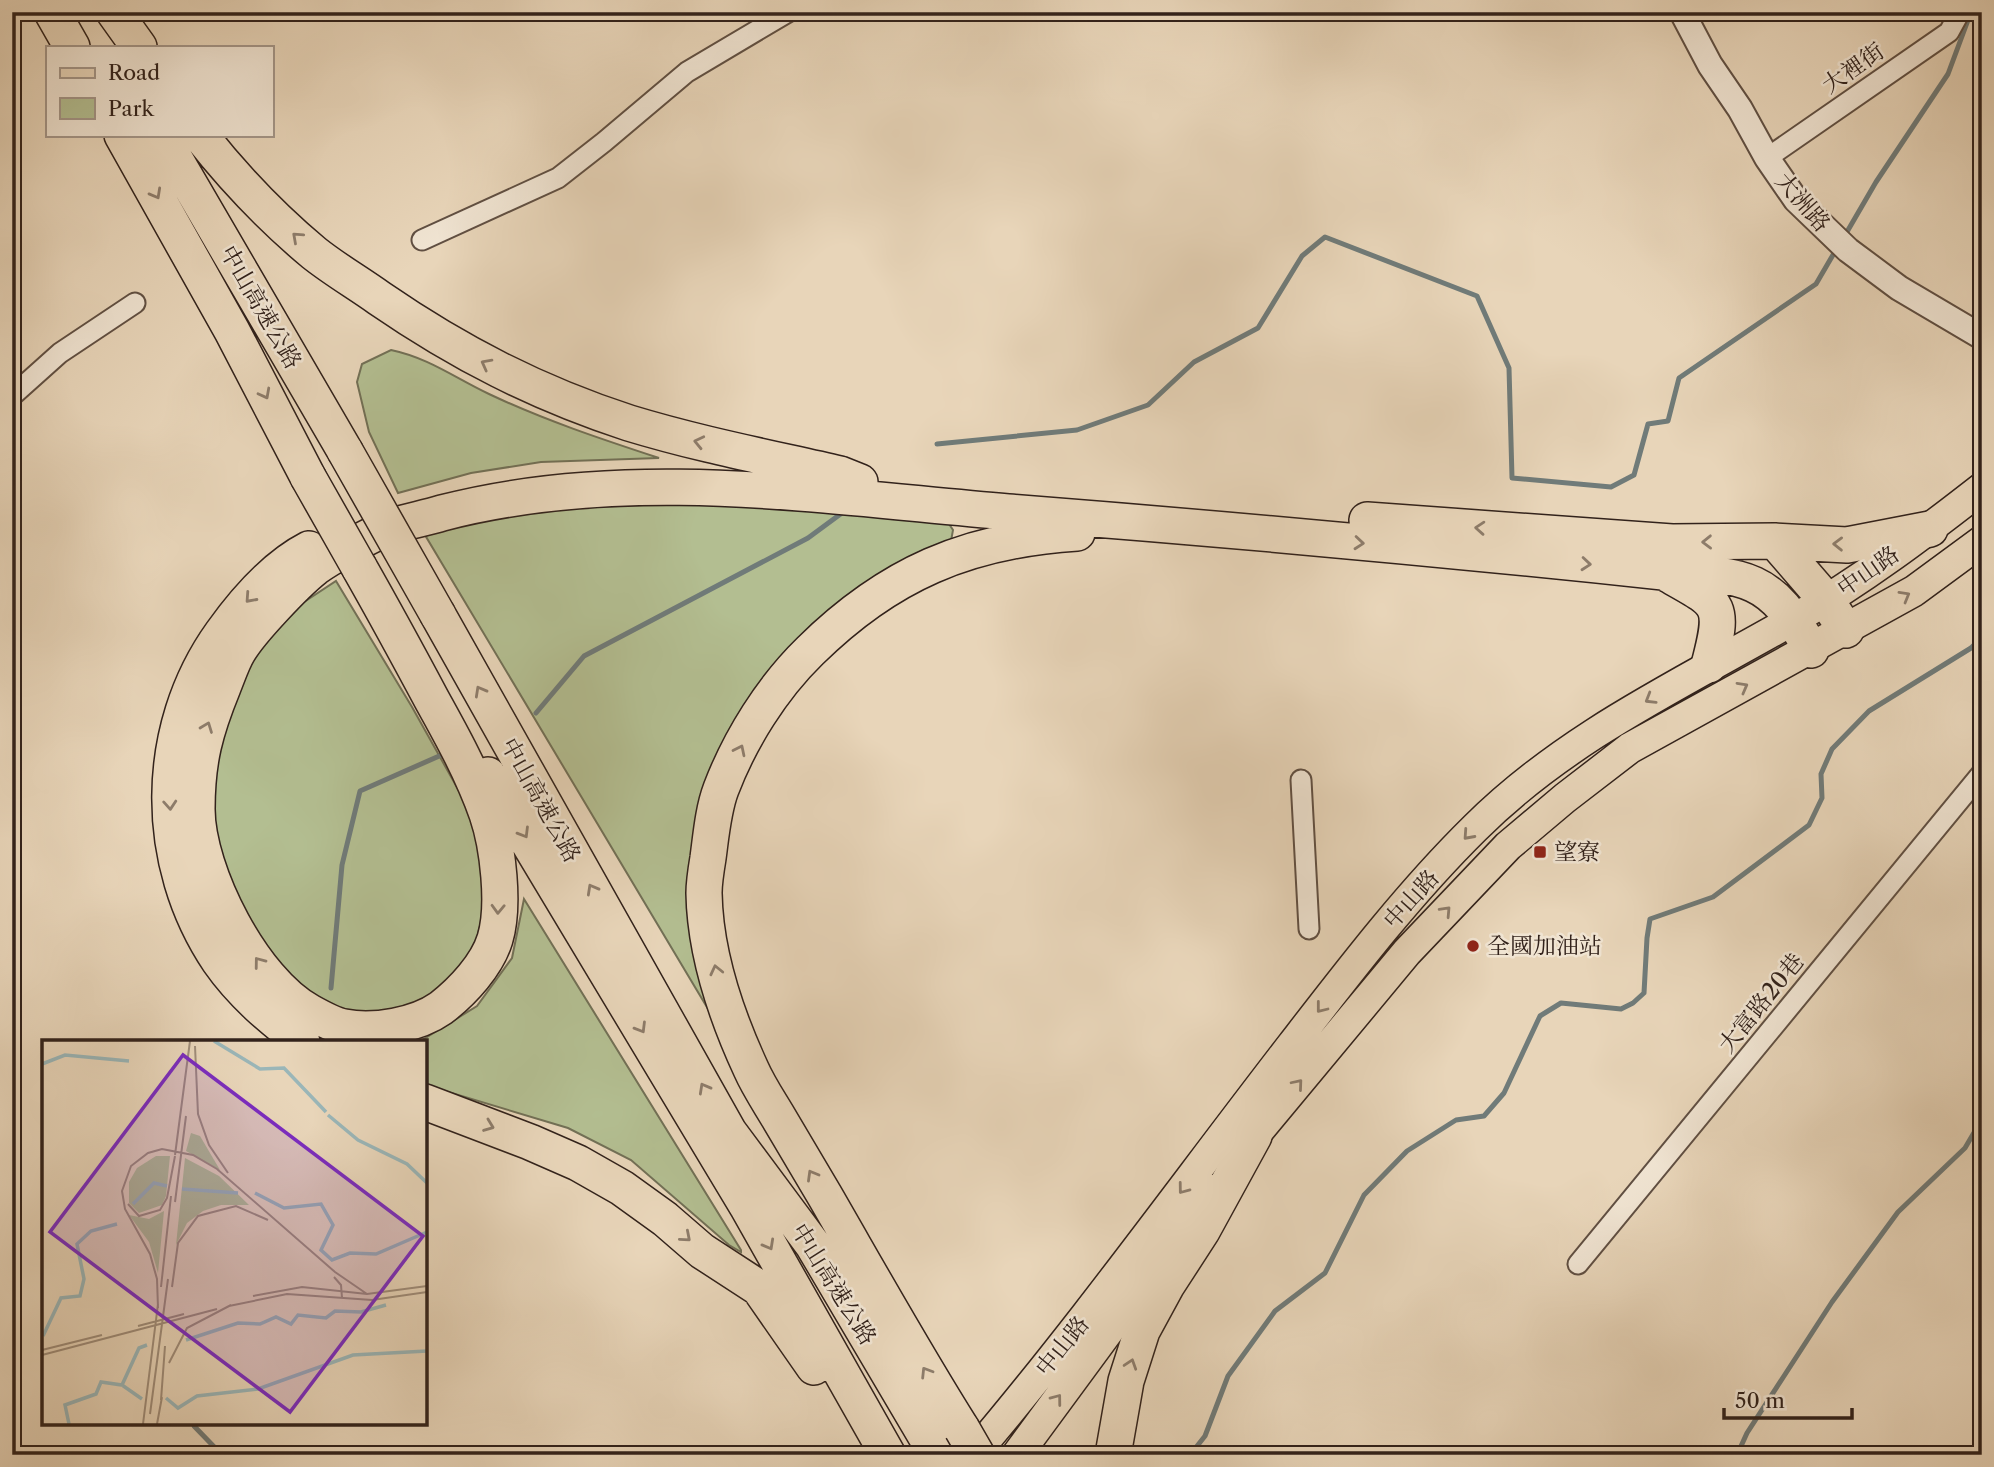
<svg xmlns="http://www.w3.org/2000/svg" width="1994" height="1467" viewBox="0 0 1994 1467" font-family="'Libre Caslon Text','Noto Serif TC',serif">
<rect width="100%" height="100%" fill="#e8d5b9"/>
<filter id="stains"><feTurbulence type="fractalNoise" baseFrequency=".00286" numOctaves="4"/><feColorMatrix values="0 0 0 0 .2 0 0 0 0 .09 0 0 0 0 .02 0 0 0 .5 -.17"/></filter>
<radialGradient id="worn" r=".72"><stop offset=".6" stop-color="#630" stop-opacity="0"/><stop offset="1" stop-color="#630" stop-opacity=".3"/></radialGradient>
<!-- green -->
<path fill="#b3be91" stroke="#727056" stroke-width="2" d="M391 350C429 358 455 378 489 394 544 420 601 439 659 458L541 462 471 473 398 493 369 432 357 382 362 364Z
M677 498 947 521 953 530 951 541 894 565 708 798 723 1034 425 535 502 514Z
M336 581 412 707 473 816 491 878 475 947 448 987 400 1012 351 1015 307 1001 274 968 223 885 209 779 219 731 260 644 295 608Z
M524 899 741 1250V1252L729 1245 631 1160 568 1128 425 1085V1042H419L477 1006 512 958Z"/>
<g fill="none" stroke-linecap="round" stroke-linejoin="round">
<!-- stream -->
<path stroke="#707b79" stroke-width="5" d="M1844 237 1876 182 1948 74 1971 12
M937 444 1077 430 1148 405 1194 362 1258 328 1302 256 1325 237 1477 296 1509 368 1512 478 1611 487 1634 475 1648 424 1668 421 1679 378 1816 284 1837 248
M536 713 584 656 808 538 846 510
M331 988 342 865 360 791 446 753
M195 1423 194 1426 222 1455
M1190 1455 1205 1436 1228 1376 1275 1311 1325 1273 1364 1195 1407 1151 1456 1120 1484 1116 1504 1093 1540 1016 1561 1003 1621 1009 1633 1003 1644 993 1647 938 1650 919 1713 897 1809 825 1822 798 1821 774 1832 749 1869 711 1971 648 1982 637
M1737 1455 1747 1433 1832 1302 1898 1212 1965 1148 1982 1119"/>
<!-- minor casing -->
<g stroke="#604f42" stroke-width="23">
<path id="minor" d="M1767 158 1949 32 1960 12
M422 240 558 178 604 142 687 72 788 12
M12 396 60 353 135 303
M1301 780 1309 929
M1578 1264 1982 773"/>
</g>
<!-- tertiary casing -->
<g stroke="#604f42" stroke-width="28">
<path id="tertiary" d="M1682 12 1710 65 1740 109 1767 158 1796 200 1848 250 1899 288 1982 337"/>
</g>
<!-- primary casing -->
<g stroke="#32221b" stroke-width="33">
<path id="primary" d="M1240 1153 1407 952 1508 846 1565 798 1630 748 1914 591 1982 541
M973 1455C1085 1323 1186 1182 1292 1045 1350 970 1408 894 1475 828 1567 736 1685 682 1796 618 1861 581 1923 534 1982 488
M1017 1455 1212 1190"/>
</g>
<!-- motorway casing -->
<g stroke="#32221b" stroke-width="38">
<path id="motorway" d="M52 12 72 47
M114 12 139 47
M122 135 232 331 308 477
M161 135 345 451
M200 135C234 178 272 218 314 253 334 269 358 283 379 298 459 353 537 393 629 423 698 444 770 458 840 474L860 482
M1367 520 1672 542 1775 541 1847 545 1930 529
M1775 541 1826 600 1846 630
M359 567C384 611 408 655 432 700 452 736 473 774 487 814 498 846 505 906 495 939 487 965 463 991 441 1008 417 1025 374 1033 344 1027 334 1025 319 1017 310 1012 253 981 197 872 197 809 197 761 205 731 223 687 228 675 232 662 238 652 250 631 296 583 315 568 330 557 375 532 393 526 409 521 426 518 442 513 627 465 820 496 1008 512 1226 529 1445 549 1663 572 1743 575 1771 574 1811 650
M1669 575C1721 604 1725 604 1709 665
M438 615 729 1132 813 1245 937 1455
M488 775 747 1206 888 1455
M302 1042C271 1018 242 994 219 961 153 863 153 729 222 633 245 601 274 567 309 549
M425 1102 530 1142 578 1163 622 1188 665 1219 702 1251 759 1288 814 1367
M962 1429C914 1353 870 1274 825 1196 809 1169 793 1142 777 1115 768 1100 758 1085 751 1069 726 1015 705 953 704 893 704 882 706 870 708 858 711 836 713 810 721 789 740 739 772 688 810 651 888 574 967 540 1077 533
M1113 1455 1126 1381 1142 1331 1167 1285 1202 1231 1254 1136"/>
</g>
<!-- minor -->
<use href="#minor" stroke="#f0e4d2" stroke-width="19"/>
<!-- tertiary -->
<use href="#tertiary" stroke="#f0e4d2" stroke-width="24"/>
<!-- primary -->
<use href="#primary" stroke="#e8d5b9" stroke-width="30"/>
<!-- motorway -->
<use href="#motorway" stroke="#e8d5b9" stroke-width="35"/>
<!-- motorway-bridge casing -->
<g stroke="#32221b" stroke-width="38" stroke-linecap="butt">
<path id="motorway-bridge" d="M345 451 438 615
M308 477 359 567
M962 1429 977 1455"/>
</g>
<!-- motorway-bridge -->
<use href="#motorway-bridge" stroke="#e8d5b9" stroke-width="35"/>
</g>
<!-- one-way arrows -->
<defs><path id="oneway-chevron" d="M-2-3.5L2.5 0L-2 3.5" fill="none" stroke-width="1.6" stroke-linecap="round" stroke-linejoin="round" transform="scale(1.75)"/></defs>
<g stroke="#8d7c6a">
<use href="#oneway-chevron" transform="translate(156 194) rotate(61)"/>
<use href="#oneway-chevron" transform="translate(297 237) rotate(-138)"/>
<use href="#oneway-chevron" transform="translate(486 364) rotate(-152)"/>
<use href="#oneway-chevron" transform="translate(265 394) rotate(62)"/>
<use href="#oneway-chevron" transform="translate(699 442) rotate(-167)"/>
<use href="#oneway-chevron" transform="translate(1480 528) rotate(-176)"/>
<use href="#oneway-chevron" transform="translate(1707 542) rotate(179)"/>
<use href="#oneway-chevron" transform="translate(1359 543) rotate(5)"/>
<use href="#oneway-chevron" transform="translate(1838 544) rotate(-179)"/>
<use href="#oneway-chevron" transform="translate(1586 564) rotate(5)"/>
<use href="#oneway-chevron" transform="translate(1905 596) rotate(-30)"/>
<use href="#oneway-chevron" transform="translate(250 598) rotate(132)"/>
<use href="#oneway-chevron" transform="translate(1743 687) rotate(-29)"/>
<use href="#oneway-chevron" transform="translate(480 691) rotate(-119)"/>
<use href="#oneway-chevron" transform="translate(1650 699) rotate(149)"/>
<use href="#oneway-chevron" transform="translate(207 727) rotate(-69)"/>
<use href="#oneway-chevron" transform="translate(740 750) rotate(-64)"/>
<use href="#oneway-chevron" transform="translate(170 805) rotate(86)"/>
<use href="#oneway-chevron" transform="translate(524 833) rotate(59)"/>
<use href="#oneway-chevron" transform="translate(1468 835) rotate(132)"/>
<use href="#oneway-chevron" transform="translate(592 889) rotate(-119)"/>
<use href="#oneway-chevron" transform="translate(498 909) rotate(92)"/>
<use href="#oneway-chevron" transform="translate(1446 911) rotate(-47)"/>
<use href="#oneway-chevron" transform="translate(259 962) rotate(-127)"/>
<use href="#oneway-chevron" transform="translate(716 970) rotate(-103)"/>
<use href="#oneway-chevron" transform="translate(1321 1008) rotate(128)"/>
<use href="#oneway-chevron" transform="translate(641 1028) rotate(59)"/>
<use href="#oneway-chevron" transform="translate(1298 1084) rotate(-50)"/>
<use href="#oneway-chevron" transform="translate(704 1088) rotate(-119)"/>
<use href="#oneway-chevron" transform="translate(489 1126) rotate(21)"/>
<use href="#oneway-chevron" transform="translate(812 1175) rotate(-120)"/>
<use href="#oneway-chevron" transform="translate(1183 1189) rotate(127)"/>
<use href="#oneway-chevron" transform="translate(686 1237) rotate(41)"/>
<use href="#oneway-chevron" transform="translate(769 1245) rotate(61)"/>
<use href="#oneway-chevron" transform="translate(1131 1364) rotate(-72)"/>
<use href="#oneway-chevron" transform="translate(926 1372) rotate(-122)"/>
<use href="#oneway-chevron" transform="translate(1057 1399) rotate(-53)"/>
</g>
<!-- markers -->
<g fill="#8f2418" stroke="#f0e4d2" stroke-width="2.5">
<rect x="1533" y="845" width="14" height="14" rx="3.5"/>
<circle cx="1473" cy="946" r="7"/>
</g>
<g text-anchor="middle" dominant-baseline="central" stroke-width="5" stroke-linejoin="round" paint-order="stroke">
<!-- street labels -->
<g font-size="23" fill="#32221b" stroke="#f0e4d2">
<text transform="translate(1853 68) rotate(-35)">大裡街</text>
<text transform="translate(1803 202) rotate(49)">大洲路</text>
<text transform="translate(261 307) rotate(60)">中山高速公路</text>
<text transform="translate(1868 571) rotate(-35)">中山路</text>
<text transform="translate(541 800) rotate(61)">中山高速公路</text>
<text transform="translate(1411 899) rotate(-48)">中山路</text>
<text transform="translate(1761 1003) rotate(-51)">大富路20巷</text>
<text transform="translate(834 1284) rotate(58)">中山高速公路</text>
<text transform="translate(1062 1346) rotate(-51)">中山路</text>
</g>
<!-- poi labels -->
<g font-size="23" fill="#32221b" stroke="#f0e4d2" text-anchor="start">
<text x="1554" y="852">望寮</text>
<text x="1487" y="946">全國加油站</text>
</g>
</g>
<!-- overview -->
<g transform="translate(42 1040)">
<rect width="385" height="385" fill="#e8d5b9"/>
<path d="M149 93 158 96 178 130 144 111ZM114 116H128L124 156 120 165 97 173 87 163V142L95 128ZM143 118 177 136 207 165H179L161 171 145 183 134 205ZM122 171 116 233 107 202 87 175 107 179Z" fill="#b3be91"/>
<path fill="none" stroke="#9ab6b8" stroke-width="3.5" d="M172 1 218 29 242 28 284 72M0 24 23 15 87 21M286 75 316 100 365 124 385 143M140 149 196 153M213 153 242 168 279 164 291 185 279 210 290 220 308 213 334 214 385 192M91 164 112 143 125 146M1 296 19 258 38 256 42 239 35 204 49 191 75 184M144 300 196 283 218 284 234 277 249 284 256 275 284 278 293 271 319 272 344 265M80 345 100 359M124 358 136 368 155 356 216 349 311 315 385 311M27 384 23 365 54 354 59 342 80 345 97 308 105 305"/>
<path fill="none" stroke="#9f8d7a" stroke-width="2" d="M153 6 156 74 167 105 186 133M133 115 148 1M133 162 144 76M86 164 97 176 118 170 125 158 133 116M292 237 299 245 300 258M119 247 129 156M130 247 136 203 156 176 194 166 226 180M211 256 260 247 325 254 385 246M187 266 245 254 330 260 385 252M116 268 115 239 108 214 83 169 80 151 89 126 106 113 120 109 151 115 175 129 293 232 325 254M96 286 142 274M0 310 60 295M0 315 175 269M127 323 145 288 189 265M119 360 123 306M108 374 126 239M101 384 116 264M115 384 120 357"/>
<path fill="#7b2cbf" fill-opacity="0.15" stroke="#7b2cbf" stroke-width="3.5" d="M141 15 381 196 248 372 8 192Z"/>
<rect width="385" height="385" fill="none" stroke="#32221b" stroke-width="3.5"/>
</g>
<!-- margin -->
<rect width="1994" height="1467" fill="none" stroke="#e8d5b9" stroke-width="42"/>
<rect x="14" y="14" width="1966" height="1439" fill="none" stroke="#32221b" stroke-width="3.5"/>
<rect x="21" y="21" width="1952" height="1425" fill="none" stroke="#32221b" stroke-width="2"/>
<!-- legend -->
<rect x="46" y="46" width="228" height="91" fill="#f0e4d2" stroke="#a49689" stroke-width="2"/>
<rect x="60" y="68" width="35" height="10" fill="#e8d5b9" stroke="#a49689" stroke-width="2"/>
<text x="108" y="80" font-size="21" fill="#32221b">Road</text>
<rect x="60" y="98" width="35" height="21" fill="#b3be91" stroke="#a49689" stroke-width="2"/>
<text x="108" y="116" font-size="21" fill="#32221b">Park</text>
<!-- scale -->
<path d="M1724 1408v10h128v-10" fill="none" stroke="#32221b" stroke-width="3.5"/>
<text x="1735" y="1408" font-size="21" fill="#32221b" stroke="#f0e4d2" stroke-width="5" paint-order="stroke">50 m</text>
<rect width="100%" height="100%" filter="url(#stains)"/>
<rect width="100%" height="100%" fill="url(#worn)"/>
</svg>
